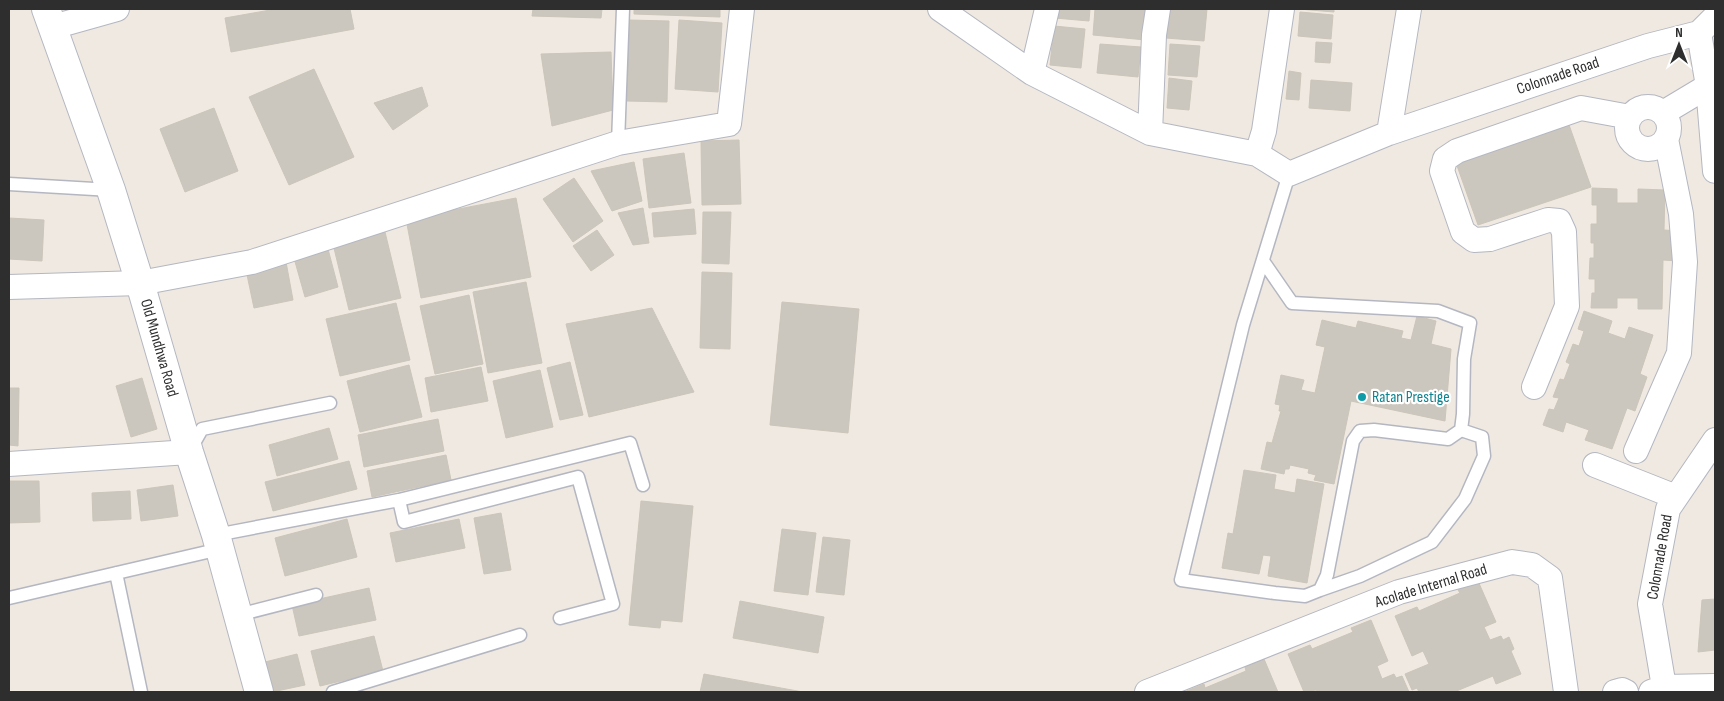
<svg xmlns="http://www.w3.org/2000/svg" width="1724" height="701" viewBox="0 0 1724 701" font-family="'Sofia Sans Condensed',sans-serif">
<rect width="100%" height="100%" fill="#efe9e1"/>
<!-- building -->
<path fill="#cbc7bf" stroke="#cbc5ba" d="M276 9H350L354 29 231 52 225 18Z
M533 9H602L601 18 532 16Z
M634 9H720V17L634 14Z
M1056 9H1090L1089 21 1055 18Z
M1095 9H1148L1146 40 1093 35Z
M1168 9H1207L1204 41 1166 38Z
M1299 9H1334V12Z
M1300 12 1333 15 1331 39 1298 36Z
M629 20 669 21 667 102 627 101Z
M679 20 722 23 718 92 675 89Z
M1054 26 1085 29 1081 68 1050 65Z
M1316 42 1332 43 1330 63 1315 62Z
M1100 44 1141 47 1138 77 1097 73Z
M1170 44 1200 46 1197 77 1168 75Z
M611 52 613 110 552 126 541 54Z
M314 69 354 157 289 185 249 97Z
M1289 71 1301 73 1299 100 1286 99Z
M1169 78 1192 81 1189 110 1167 108Z
M1311 80 1352 83 1350 111 1309 108Z
M422 87 428 106 393 130 374 103Z
M214 108 238 171 185 192 160 129Z
M1568 122 1591 187 1478 225 1455 160Z
M739 140 741 204 702 205 701 141Z
M684 153 691 203 649 208 643 159Z
M634 162 642 201 612 211 591 171Z
M574 178 603 221 573 242 543 199Z
M1592 188 1617 189V203H1638V189L1665 190 1664 230 1679 231 1678 261 1663 260 1662 309H1638V298H1617V308H1591L1592 293H1595V279H1589L1590 258H1594V243H1591V224H1597V205H1592Z
M516 198 531 277 421 298 406 219Z
M643 208 649 243 633 245 618 213Z
M694 209 696 234 654 237 652 213Z
M703 212H731L729 264 702 263Z
M9 218 44 220 42 261 9 259Z
M597 230 614 255 591 271 573 246Z
M385 232 401 298 349 310 333 244Z
M328 249 338 287 305 297 294 258Z
M286 262 293 300 254 308 246 270Z
M702 272 732 273 730 349 700 348Z
M526 282 542 363 488 373 473 292Z
M469 295 483 364 435 374 420 306Z
M782 302 859 309 848 433 770 425Z
M396 303 410 360 340 376 326 319Z
M652 308 694 392 589 417 566 324Z
M1584 311 1612 321 1608 333 1625 339 1629 327 1653 335 1640 374 1647 377 1635 411 1627 408 1612 449 1585 440 1589 430 1566 422 1563 432 1543 425 1549 409 1554 410 1559 398 1553 397 1560 379 1564 380 1570 364 1566 362 1573 344 1579 346 1584 331 1578 329Z
M1417 316 1436 321 1431 344 1451 349 1445 421 1351 401 1334 484 1314 480 1316 475 1308 473 1309 469 1290 465 1289 469H1285L1284 474 1261 469 1267 442 1272 443 1281 411H1279L1280 405 1275 404 1281 375 1304 380 1301 390 1315 393 1325 347 1316 345 1322 320 1356 328 1358 321 1403 331 1401 338 1411 340Z
M570 362 583 415 560 420 547 368Z
M409 365 422 417 360 432 347 381Z
M481 367 488 401 431 412 425 378Z
M540 370 553 427 506 438 493 381Z
M142 378 157 429 131 437 116 386Z
M9 388H19L18 446 9 445Z
M438 419 444 451 364 467 358 435Z
M329 428 338 459 277 476 269 445Z
M446 455 451 480 372 497 367 471Z
M349 461 357 489 273 511 265 482Z
M1244 470 1276 475 1274 489 1295 493 1297 479 1324 484 1307 583 1268 576 1271 556 1263 555 1259 574 1222 568 1228 533 1233 534Z
M9 481H39L40 522 9 523Z
M173 485 178 516 141 521 137 490Z
M130 491 131 519 93 521 92 493Z
M641 501 693 506 682 622 661 620 660 628 629 625Z
M501 513 511 570 484 574 474 518Z
M347 519 357 557 285 576 275 538Z
M459 519 465 548 396 562 390 533Z
M782 529 816 533 808 595 774 591Z
M823 537 850 540 844 595 816 592Z
M1478 581 1496 622 1484 627 1490 640 1501 636 1503 640 1509 637 1514 649 1511 651 1521 674 1496 684 1493 676 1454 692H1419L1417 688 1412 690 1405 674 1429 664 1423 651 1412 656 1395 616 1417 607 1419 611 1460 593 1458 590Z
M369 588 376 620 299 636 292 605Z
M1715 599V650L1698 652 1702 600Z
M740 601 824 617 818 653 733 638Z
M1371 620 1388 661 1377 666 1382 679 1394 674 1396 678 1402 676 1409 692H1317L1316 690 1304 692 1288 654 1310 645 1312 649 1353 632 1351 628Z
M374 636 383 671 320 686 311 651Z
M297 654 305 685 272 692 265 662Z
M1264 659 1278 692H1184L1204 684 1205 688 1246 671 1245 667Z
M704 674 803 692H700Z"/>
<g fill="none" stroke-linecap="round" stroke-linejoin="round">
<!-- lane casing -->
<g stroke="#b4b7c1" stroke-width="15">
<path id="lane" d="M618 143 623 9
M9 184 111 190
M1263 261 1292 303 1438 311 1470 323 1464 359 1463 414 1461 430 1448 439 1374 430 1360 431 1353 441 1327 575 1320 590 1305 596 1275 593 1181 580 1243 325 1289 174
M190 450 202 429 330 403
M399 500 404 522 578 477 613 604 560 618
M216 535 399 500 630 443 643 485
M116 573 141 692
M1320 590 1360 576 1432 542 1465 499 1484 456 1482 437 1461 430
M9 598 220 549
M238 615 316 595
M333 692 520 635"/>
</g>
<!-- street casing -->
<g stroke="#b4b7c1" stroke-width="26">
<path id="street" d="M940 9 1032 73 1150 133 1257 154 1289 174 1389 133 1648 46 1699 33
M53 27 117 9
M1699 33 1708 86 1715 171
M1699 33 1715 17
M1032 73 1047 9
M1627 128a21 21 0 1 1 42 0a21 21 0 1 1-42 0Z
M1663 113 1708 86
M1150 133 1154 35 1158 9
M1389 133 1409 9
M1257 154 1264 131 1282 9
M9 287 140 283 252 262 618 143 729 124 742 9
M1534 387 1567 306 1564 232 1559 221 1548 220 1490 239 1474 240 1463 232 1442 171 1445 159 1457 151 1581 108 1630 117
M1636 451 1679 353 1685 262 1681 214 1666 139
M9 464 189 452
M1595 465 1676 497
M1664 687 1650 604 1668 509 1715 440
M1147 692 1399 592 1512 562 1532 565 1550 578 1566 692
M1615 692 1622 690 1626 692
M1651 692 1664 687 1715 686"/>
</g>
<!-- secondary casing -->
<g stroke="#b4b7c1" stroke-width="30">
<path id="secondary" d="M46 9 111 190 140 283 189 452 216 535 259 692"/>
</g>
<!-- lane -->
<use href="#lane" stroke="#fff" stroke-width="12"/>
<!-- street -->
<use href="#street" stroke="#fff" stroke-width="24"/>
<!-- secondary -->
<use href="#secondary" stroke="#fff" stroke-width="28"/>
</g>
<!-- markers -->
<circle fill="#0f9aa8" stroke="#fff" stroke-width="2" cx="1362" cy="397" r="5"/>
<g text-anchor="middle" dominant-baseline="central" stroke-width="4.5" stroke-linejoin="round" paint-order="stroke">
<!-- street labels -->
<g font-size="16" fill="#2e2e2e" stroke="#fff">
<text transform="translate(1558 76) rotate(-19)">Colonnade Road</text>
<text transform="translate(159 348) rotate(74)">Old Mundhwa Road</text>
<text transform="translate(1660 557) rotate(-80)">Colonnade Road</text>
<text transform="translate(1431 586) rotate(-17)">Acolade Internal Road</text>
</g>
<!-- culture labels -->
<g font-size="16" fill="#0d838f" stroke="#fff" text-anchor="start">
<text x="1372" y="397">Ratan Prestige</text>
</g>
</g>
<!-- border -->
<rect width="1724" height="701" fill="none" stroke="#2e2e2e" stroke-width="20"/>
<!-- north arrow -->
<g transform="translate(1679 45)" stroke="#ffffff" stroke-width="4" paint-order="stroke">
<path d="M0-4L9 19L0 12L-9 19Z" fill="#2e2e2e"/>
<text y="-8" font-size="14" font-weight="bold" text-anchor="middle" fill="#2e2e2e">N</text>
</g>
</svg>
